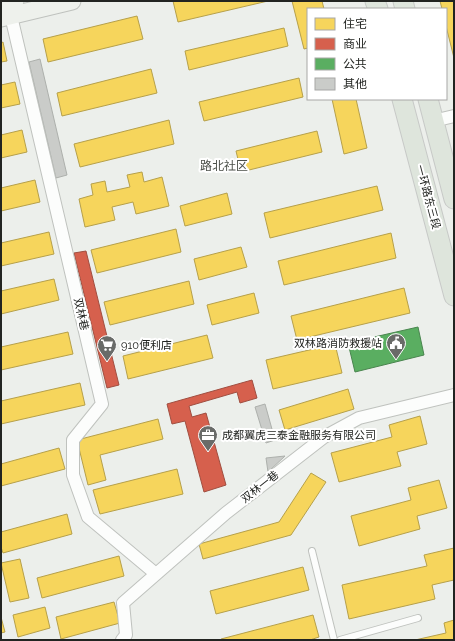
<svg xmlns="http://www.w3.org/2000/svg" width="455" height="641" viewBox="0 0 455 641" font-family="Raleway,'Noto Sans SC',sans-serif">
<rect width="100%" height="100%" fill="#ecefeb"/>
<!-- homes -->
<path fill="#f6d55c" stroke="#b6a04a" d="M173 1H268L178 22Z
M292 1H322L324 9H308V48L304 49Z
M440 1H454V58L446 26V9H442Z
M137 16 143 39 48 62 43 39Z
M284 28 288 46 189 70 185 51Z
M3 42 7 61 1 62V43Z
M151 69 157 93 62 116 57 93Z
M299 78 303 97 204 121 199 102Z
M15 82 20 104 1 108V85Z
M332 99H356L367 148 344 154Z
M169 120 174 144 80 167 74 144Z
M22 130 27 152 1 158V135Z
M317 131 322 152 241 172 236 151Z
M142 172 144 182 162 177 169 206 136 214 133 202 112 207 115 220 85 227 79 199 93 195 91 184 105 181 107 192 130 187 127 175Z
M35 180 40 202 1 211V188Z
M377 186 383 210 270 238 264 213Z
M227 193 232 214 185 226 180 206Z
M176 229 181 252 97 273 91 250Z
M49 232 54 254 1 266V243Z
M391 233 396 258 284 285 278 261Z
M241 247 247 267 199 280 194 259Z
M54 279 59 300 1 314V291Z
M189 281 194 304 110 325 104 302Z
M404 288 410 313 297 340 291 316Z
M254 293 259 313 212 325 207 305Z
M68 332 73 354 1 370V347Z
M207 335 213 358 128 379 123 356Z
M335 344 342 373 273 389 266 360Z
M80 383 85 405 1 424V401Z
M348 389 354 409 285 430 279 410Z
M420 416 427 444 397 452 401 466 339 482 331 453 392 437 389 425Z
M158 419 163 439 100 455 106 480 88 485 77 440Z
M59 448 65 469 1 486V464Z
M177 469 183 494 100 514 93 490Z
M311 473 326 482 291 535 203 559 199 544 279 522Z
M439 480 447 508 417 516 420 529 359 546 351 516 411 500 408 488Z
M67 514 72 534 3 553 1 547V532Z
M454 548V580L432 585 435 599 349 619 342 585 427 566 424 555Z
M119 556 124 576 42 598 37 578Z
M20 559 29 598 10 602 1 563Z
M303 567 309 590 216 614 210 591Z
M114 602 120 623 61 639 56 617Z
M45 607 50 628 18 637 13 615Z
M313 615 319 637 310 640H221V639Z
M1 617 5 632 1 633Z
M454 620V640H415L446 633 444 623Z"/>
<!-- shops -->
<path fill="#d6604d" stroke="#a04e40" d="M86 251 119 385 107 388 74 253Z
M252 380 257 398 240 403 237 392 189 406 192 417 206 413 226 485 204 492 185 421 172 424 167 404Z"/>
<!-- public -->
<path fill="#5aae61" stroke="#49854e" d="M418 327 424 355 355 372 348 343Z"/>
<!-- building -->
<path fill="#caccc9" stroke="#adb0ac" d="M40 59 67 175 56 178 29 62Z
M265 404 275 440 266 443 255 407Z
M285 456 268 472 266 458Z"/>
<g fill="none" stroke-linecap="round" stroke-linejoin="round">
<!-- lane casing -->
<g stroke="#bfc2be" stroke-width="8">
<path id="lane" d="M312 551 334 640
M340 640 418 618"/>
</g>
<!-- street casing -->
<g stroke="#bfc2be" stroke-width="14">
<path id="street" d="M11 16 102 404 73 440V475L88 517 156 574
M433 121 454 116
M122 640 126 635 123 603 226 513 324 437 359 418 454 395"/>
</g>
<!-- secondary casing -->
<g stroke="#bfc2be" stroke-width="19">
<path id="secondary" d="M1 4 15 1
M1 18 72 1"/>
</g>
<!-- primary casing -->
<g stroke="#c7c9c7" stroke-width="21">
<path id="primary" d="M375 1 378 9
M403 1 405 9
M402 99 454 296
M428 99 454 199"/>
</g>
<!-- lane -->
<use href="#lane" stroke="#fcfdfc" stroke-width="6"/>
<!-- street -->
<use href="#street" stroke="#fcfdfc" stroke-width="12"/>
<!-- secondary -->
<use href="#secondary" stroke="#eef1ec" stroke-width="17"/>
<!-- primary -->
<use href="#primary" stroke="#dee5dc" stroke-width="19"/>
</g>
<!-- icons -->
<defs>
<g id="civic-pin" transform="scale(1)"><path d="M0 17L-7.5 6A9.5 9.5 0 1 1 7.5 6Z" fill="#696b68" stroke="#fff"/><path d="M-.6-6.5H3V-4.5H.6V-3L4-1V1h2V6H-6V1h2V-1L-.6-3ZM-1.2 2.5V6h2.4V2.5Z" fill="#fff"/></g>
<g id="supermarket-pin" transform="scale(1)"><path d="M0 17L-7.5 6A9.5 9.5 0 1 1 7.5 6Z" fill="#696b68" stroke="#fff"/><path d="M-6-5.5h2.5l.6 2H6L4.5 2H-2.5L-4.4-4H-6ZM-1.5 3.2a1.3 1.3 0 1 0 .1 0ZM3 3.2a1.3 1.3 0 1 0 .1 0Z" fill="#fff"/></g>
<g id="office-pin" transform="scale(1)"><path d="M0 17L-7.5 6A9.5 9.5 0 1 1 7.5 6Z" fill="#696b68" stroke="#fff"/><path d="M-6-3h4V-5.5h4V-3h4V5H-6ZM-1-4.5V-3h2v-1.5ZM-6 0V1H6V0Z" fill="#fff"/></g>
</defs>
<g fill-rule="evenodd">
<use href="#civic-pin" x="396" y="343"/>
<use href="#supermarket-pin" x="107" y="345"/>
<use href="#office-pin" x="208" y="435"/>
</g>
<g text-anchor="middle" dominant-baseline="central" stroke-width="4" stroke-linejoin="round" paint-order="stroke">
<!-- street labels -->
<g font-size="11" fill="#222421" stroke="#fff">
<text transform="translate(428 197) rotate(75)">一环路东三段</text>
<text transform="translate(81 314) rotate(77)">双林巷</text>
<text transform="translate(260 487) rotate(-38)">双林一巷</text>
</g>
<!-- poi labels -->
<g font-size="11" fill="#222421" stroke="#fff" text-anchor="start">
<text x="382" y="343" text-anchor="end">双林路消防救援站</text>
<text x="121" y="345">910便利店</text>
<text x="222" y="435">成都翼虎三泰金融服务有限公司</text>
</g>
<!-- neighbourhood labels -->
<g font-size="12" fill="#4b4f49" stroke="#fff">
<text x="224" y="166">路北社区</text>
</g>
</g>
<!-- border -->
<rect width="455" height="641" fill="none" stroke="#222421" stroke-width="4"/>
<!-- legend -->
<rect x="307" y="8" width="140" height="92" fill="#ffffff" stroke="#a7a7a6"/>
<rect x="315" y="18" width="20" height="12" fill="#f6d55c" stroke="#a7a7a6"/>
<text x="343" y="28" font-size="12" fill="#222421">住宅</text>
<rect x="315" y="38" width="20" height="12" fill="#d6604d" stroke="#a7a7a6"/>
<text x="343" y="48" font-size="12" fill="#222421">商业</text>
<rect x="315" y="58" width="20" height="12" fill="#5aae61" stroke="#a7a7a6"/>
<text x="343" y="68" font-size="12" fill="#222421">公共</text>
<rect x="315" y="78" width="20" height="12" fill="#caccc9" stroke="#a7a7a6"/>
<text x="343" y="88" font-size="12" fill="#222421">其他</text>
</svg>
